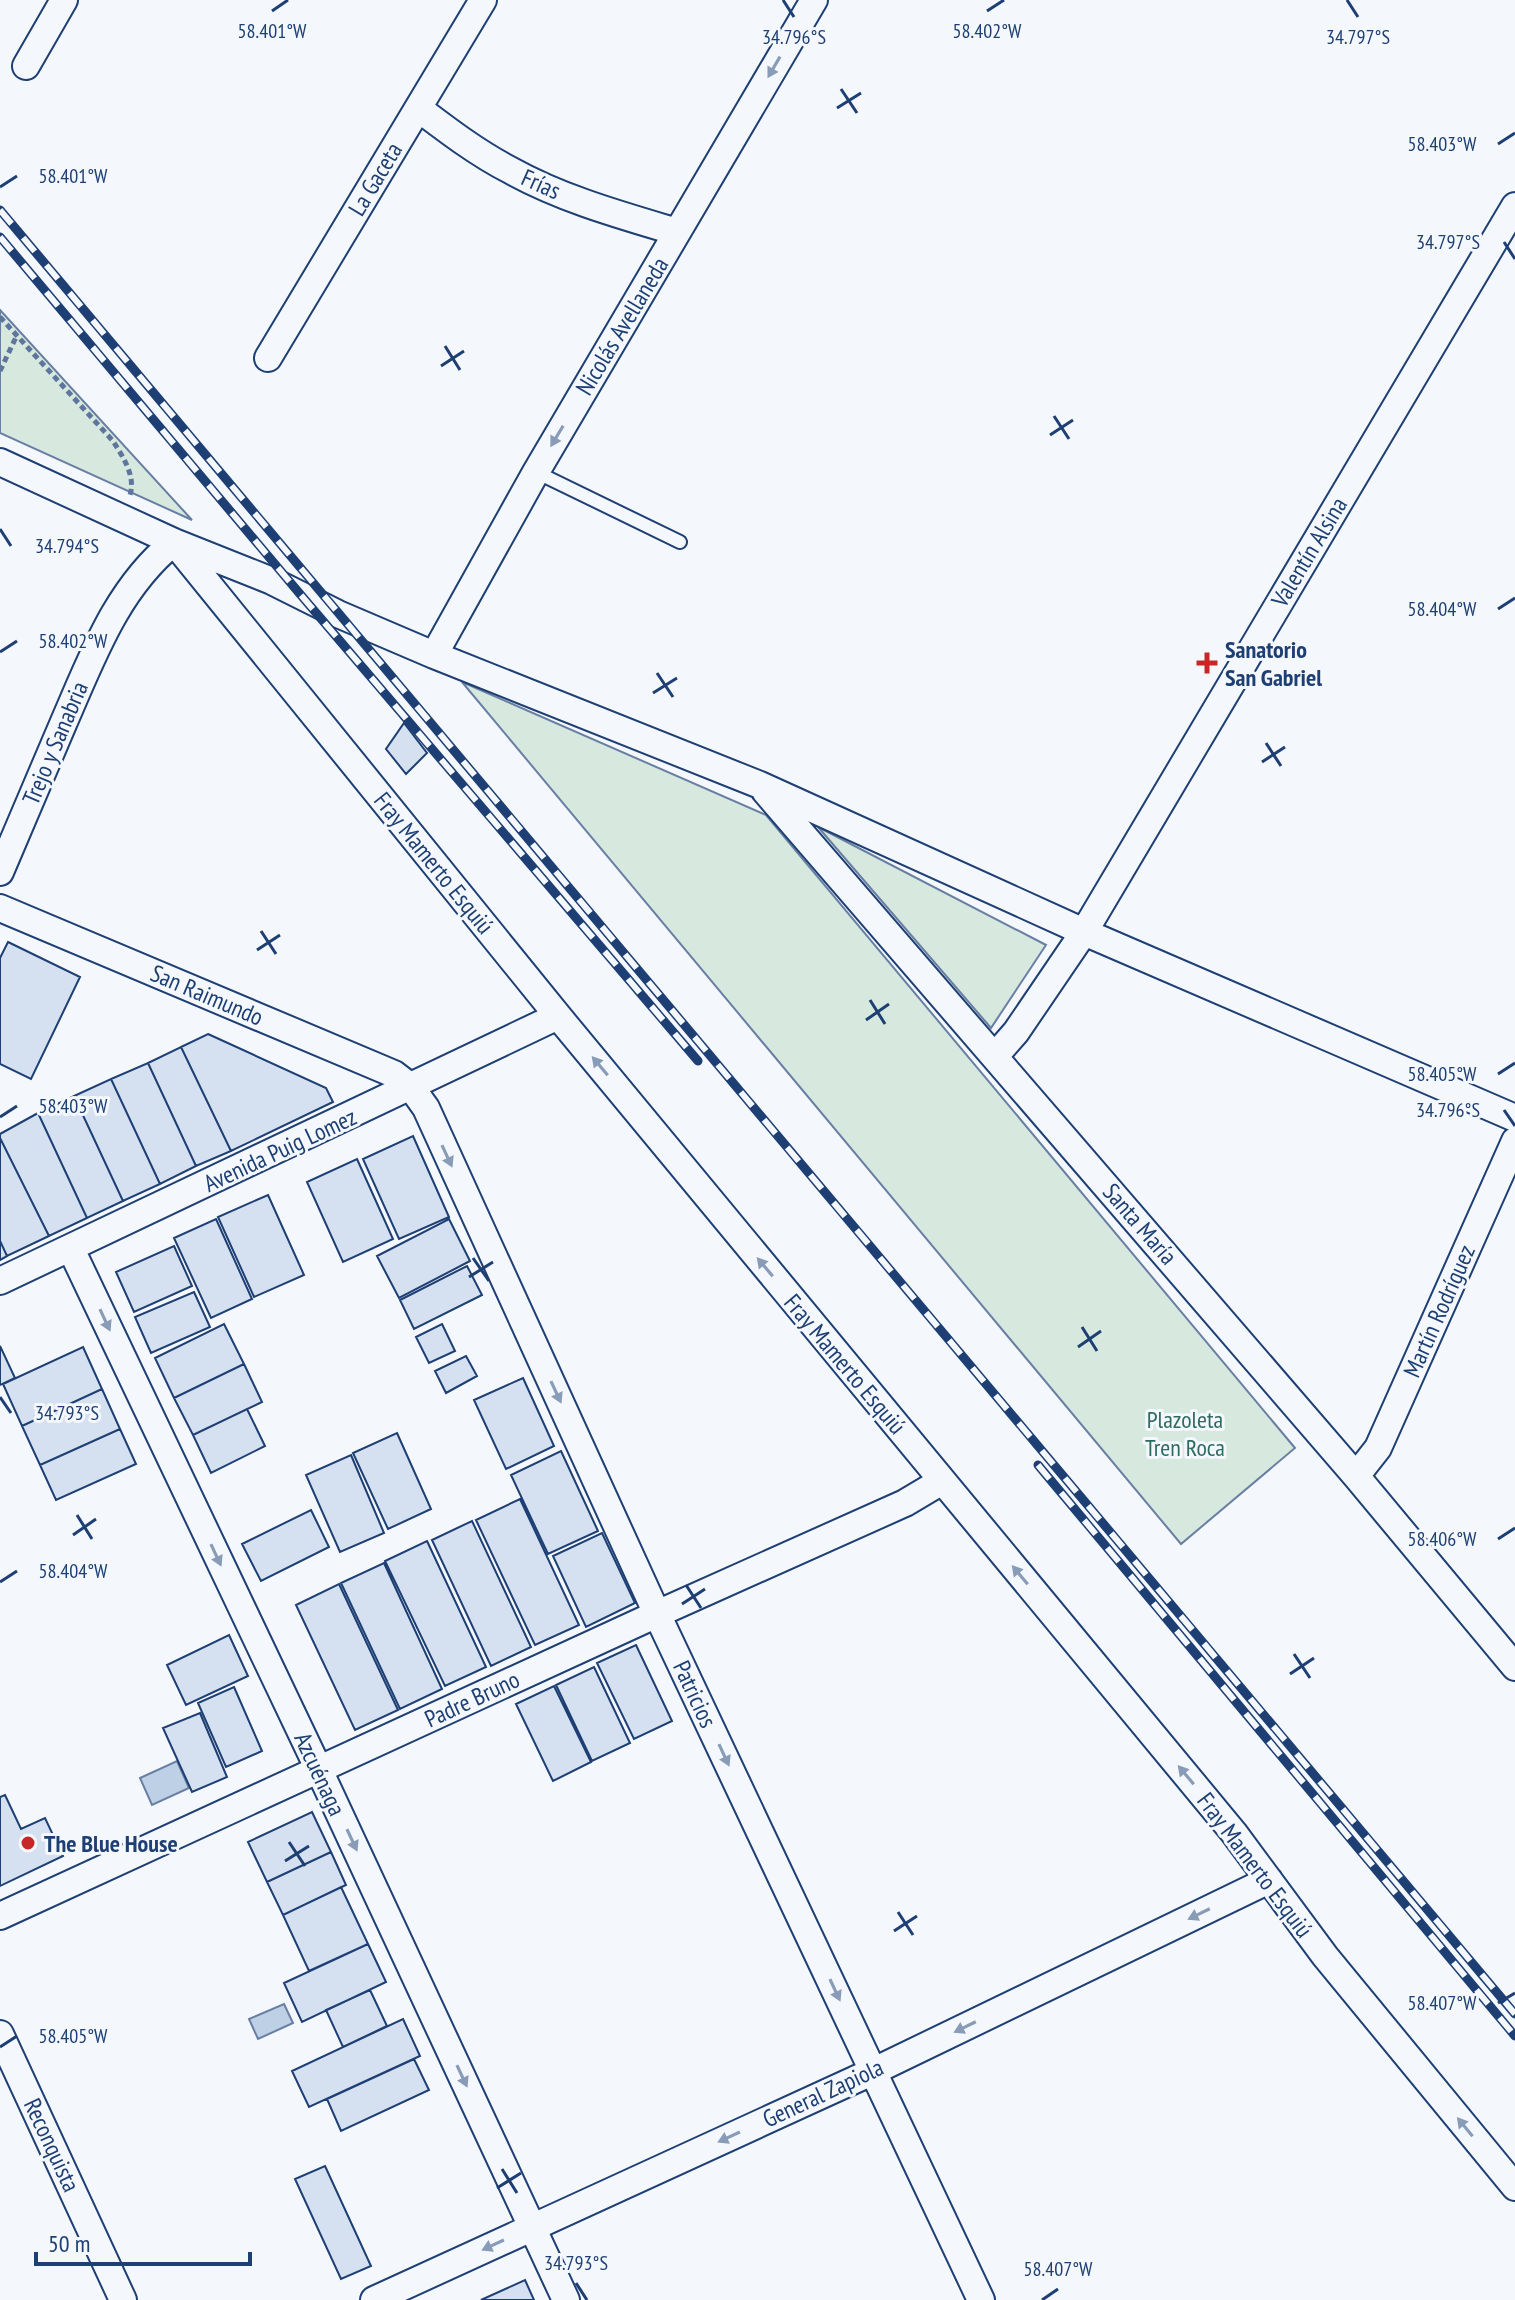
<svg xmlns="http://www.w3.org/2000/svg" width="1515" height="2300" viewBox="0 0 1515 2300" font-family="'PT Sans Narrow',sans-serif">
<rect width="100%" height="100%" fill="#f4f7fb"/>
<!-- green -->
<path fill="#d7e8df" stroke="#687fa3" stroke-width="2" d="M0 310 192 520 0 433Z
M462 682 766 815 1295 1448 1181 1544Z
M818 827 1046 945 991 1028Z"/>
<!-- water -->
<path fill="#bed0e5" stroke="#687fa3" stroke-width="2" d="M177 1761 189 1788 152 1805 140 1778Z
M284 2004 293 2023 258 2039 249 2019Z"/>
<!-- building -->
<path fill="#d5e0f0" stroke="#1d3f73" stroke-width="2" d="M404 723 427 753 406 774 386 749Z
M8 942 80 977 31 1079 0 1064V958Z
M208 1034 326 1088 333 1102 231 1151 181 1047Z
M181 1047 231 1151 196 1166 148 1063Z
M148 1063 196 1166 160 1184 111 1079Z
M111 1079 160 1184 123 1201 74 1096Z
M74 1096 123 1201 87 1218 38 1113Z
M38 1113 87 1218 49 1236 0 1138V1134Z
M413 1136 449 1217 399 1239 363 1159Z
M0 1138 49 1236 7 1256 0 1241Z
M357 1159 393 1239 343 1262 307 1182Z
M268 1195 304 1275 254 1297 218 1217Z
M216 1219 252 1299 211 1318 174 1238Z
M449 1219 470 1261 399 1298 377 1256Z
M0 1241 7 1256 0 1260Z
M174 1246 192 1286 134 1312 116 1272Z
M467 1266 482 1295 414 1329 400 1300Z
M194 1292 210 1327 151 1353 135 1317Z
M224 1324 244 1364 174 1398 155 1358Z
M442 1324 455 1351 429 1363 416 1337Z
M0 1346 15 1378 0 1385Z
M83 1347 102 1389 22 1426 3 1384Z
M466 1356 477 1376 446 1393 435 1371Z
M244 1364 262 1402 193 1435 174 1398Z
M523 1378 554 1446 506 1469 474 1400Z
M102 1389 120 1429 40 1465 22 1426Z
M247 1409 265 1446 211 1473 193 1435Z
M120 1429 136 1464 56 1500 40 1465Z
M397 1433 431 1509 388 1529 353 1453Z
M561 1451 598 1531 548 1554 511 1475Z
M351 1455 384 1533 340 1552 306 1475Z
M520 1499 579 1625 535 1645 476 1520Z
M311 1510 329 1547 261 1581 242 1544Z
M472 1521 531 1647 491 1666 432 1540Z
M602 1533 635 1603 586 1627 553 1556Z
M427 1541 486 1667 445 1686 385 1561Z
M384 1563 442 1689 400 1709 341 1583Z
M339 1584 398 1710 355 1730 296 1605Z
M229 1635 248 1676 186 1705 167 1665Z
M636 1645 672 1721 634 1739 597 1663Z
M594 1667 630 1743 592 1761 556 1685Z
M554 1686 591 1762 553 1781 516 1704Z
M234 1687 262 1751 226 1767 198 1703Z
M200 1713 227 1777 192 1792 163 1728Z
M5 1795 21 1829 45 1818 63 1856 0 1886V1797Z
M312 1812 331 1852 267 1882 248 1842Z
M331 1852 346 1885 283 1915 267 1882Z
M341 1887 368 1944 309 1971 283 1915Z
M368 1944 386 1982 302 2022 284 1983Z
M370 1990 387 2026 343 2047 326 2010Z
M403 2019 420 2056 309 2107 292 2071Z
M414 2059 429 2090 341 2131 327 2099Z
M325 2166 371 2266 341 2279 295 2179Z
M525 2280 534 2300H481Z"/>
<g fill="none" stroke-linecap="round" stroke-linejoin="round">
<!-- service casing -->
<g stroke="#1d3f73" stroke-width="16">
<path id="service" d="M536 472 680 542"/>
</g>
<!-- minor casing -->
<g stroke="#1d3f73" stroke-width="30">
<path id="minor" d="M26 66 64 0
M418 108C447 130 477 153 510 170 562 199 620 215 677 232
M268 358 483 0
M0 462 174 542 272 581 338 614 434 655 760 785 1084 932 1515 1118
M434 655 536 472 814 0
M765 791 1356 1476 1515 1667
M0 872C21 823 42 774 63 724 92 658 116 589 174 542L558 1016 1234 1833 1325 1956 1515 2187
M0 908 394 1074 411 1087 426 1108 657 1614 981 2300
M995 1056 1016 1032 1084 932 1515 206
M71 1249 319 1770 566 2300
M0 1281 558 1016
M1356 1476 1378 1448 1515 1141
M0 1916 657 1614 905 1503 942 1481
M0 2034 123 2300
M374 2300 874 2071 1269 1880"/>
</g>
<!-- path -->
<path stroke="#5e769c" stroke-width="5" stroke-dasharray="6 4" stroke-linecap="butt" d="M0 317 113 441C123 457 136 476 130 495
M0 371 17 335"/>
<!-- service -->
<use href="#service" stroke="#f4f7fb" stroke-width="12"/>
<!-- minor -->
<use href="#minor" stroke="#f4f7fb" stroke-width="26"/>
<!-- rail casing -->
<g stroke="#1d3f73" stroke-width="9">
<path id="rail" d="M0 210 1515 2014
M0 237 300 594 698 1061
M1038 1465 1515 2036"/>
</g>
<!-- rail -->
<use href="#rail" stroke="#f4f7fb" stroke-width="6" stroke-dasharray="18" stroke-linecap="butt"/>
</g>
<!-- one-way arrows -->
<defs><path id="oneway-solid" d="M-6-.8H1V-3.2L6.5 0L1 3.2V.8H-6Z" transform="scale(2)"/></defs>
<g fill="#889bb7">
<use href="#oneway-solid" transform="translate(774 67) rotate(120)"/>
<use href="#oneway-solid" transform="translate(557 436) rotate(121)"/>
<use href="#oneway-solid" transform="translate(600 1066) rotate(-130)"/>
<use href="#oneway-solid" transform="translate(447 1156) rotate(65)"/>
<use href="#oneway-solid" transform="translate(765 1267) rotate(-130)"/>
<use href="#oneway-solid" transform="translate(105 1320) rotate(65)"/>
<use href="#oneway-solid" transform="translate(556 1392) rotate(65)"/>
<use href="#oneway-solid" transform="translate(216 1555) rotate(65)"/>
<use href="#oneway-solid" transform="translate(1020 1575) rotate(-130)"/>
<use href="#oneway-solid" transform="translate(724 1755) rotate(65)"/>
<use href="#oneway-solid" transform="translate(1186 1775) rotate(-130)"/>
<use href="#oneway-solid" transform="translate(352 1840) rotate(65)"/>
<use href="#oneway-solid" transform="translate(1199 1914) rotate(154)"/>
<use href="#oneway-solid" transform="translate(835 1990) rotate(65)"/>
<use href="#oneway-solid" transform="translate(965 2027) rotate(154)"/>
<use href="#oneway-solid" transform="translate(462 2076) rotate(65)"/>
<use href="#oneway-solid" transform="translate(1465 2127) rotate(-129)"/>
<use href="#oneway-solid" transform="translate(729 2137) rotate(155)"/>
<use href="#oneway-solid" transform="translate(493 2245) rotate(155)"/>
</g>
<!-- ticks -->
<path fill="none" stroke="#1d3f73" stroke-width="3" d="M783 0 794 17M1347 0 1358 17M272 11 288 0M987 11 1004 0M841 89 857 113M837 108 861 93M1498 144 1515 133M0 187 17 176M1504 242 1515 259M445 346 460 370M441 366 464 351M1054 416 1069 439M1050 435 1073 420M0 529 11 546M1498 609 1515 598M0 652 17 641M657 673 673 697M653 693 677 678M1266 743 1281 766M1262 762 1285 747M261 931 276 954M257 950 280 935M870 1000 885 1024M866 1020 889 1004M1498 1074 1515 1063M1504 1110 1515 1126M0 1117 17 1106M473 1258 489 1281M469 1277 493 1262M1082 1327 1097 1351M1078 1347 1101 1331M0 1397 11 1413M77 1515 92 1539M73 1535 96 1519M1498 1539 1515 1528M0 1582 17 1571M686 1585 701 1608M682 1604 705 1589M1294 1654 1310 1678M1290 1674 1314 1658M289 1842 305 1866M285 1861 309 1846M898 1912 913 1935M894 1931 917 1916M1498 2003 1515 1993M0 2047 17 2036M502 2169 517 2193M497 2188 521 2173M576 2283 587 2300M1042 2300 1058 2289"/>
<!-- markers -->
<g fill="#c62828" stroke="#f4f7fb" stroke-width="3">
<path d="M1203 651h8v8h8v8h-8v8h-8v-8h-8v-8h8z"/>
<circle cx="28" cy="1843" r="8"/>
</g>
<g text-anchor="middle" dominant-baseline="central" stroke-width="6" stroke-linejoin="round" paint-order="stroke">
<!-- street labels -->
<g font-size="24" fill="#1d3f73" stroke="#f4f7fb">
<text transform="translate(375 179) rotate(-59)">La Gaceta</text>
<text transform="translate(541 184) rotate(24)">Frías</text>
<text transform="translate(622 326) rotate(-59)">Nicolás Avellaneda</text>
<text transform="translate(1309 552) rotate(-59)">Valentín Alsina</text>
<text transform="translate(55 743) rotate(-67)">Trejo y Sanabria</text>
<text transform="translate(434 863) rotate(51)">Fray Mamerto Esquiú</text>
<text transform="translate(207 995) rotate(23)">San Raimundo</text>
<text transform="translate(280 1150) rotate(-25)">Avenida Puig Lomez</text>
<text transform="translate(1140 1224) rotate(49)">Santa María</text>
<text transform="translate(1439 1311) rotate(-66)">Martín Rodríguez</text>
<text transform="translate(845 1364) rotate(50)">Fray Mamerto Esquiú</text>
<text transform="translate(695 1694) rotate(65)">Patricios</text>
<text transform="translate(472 1699) rotate(-25)">Padre Bruno</text>
<text transform="translate(320 1774) rotate(65)">Azcuénaga</text>
<text transform="translate(1255 1865) rotate(53)">Fray Mamerto Esquiú</text>
<text transform="translate(823 2093) rotate(-25)">General Zapiola</text>
<text transform="translate(52 2145) rotate(65)">Reconquista</text>
</g>
<!-- poi labels -->
<g font-size="24" font-weight="bold" fill="#1d3f73" stroke="#f4f7fb" text-anchor="start">
<text x="1225" y="649">Sanatorio<tspan x="1225" dy="28">San Gabriel</tspan></text>
<text x="44" y="1843">The Blue House</text>
</g>
<!-- park labels -->
<g font-size="24" fill="#2c6c60" stroke="#f4f7fb">
<text x="1185" y="1419">Plazoleta<tspan x="1185" dy="28">Tren Roca</tspan></text>
</g>
</g>
<g font-size="20" text-anchor="middle" fill="#1d3f73" stroke="#f4f7fb" stroke-width="6" stroke-linejoin="round" paint-order="stroke">
<text x="272" y="38">58.401°W</text>
<text x="987" y="38">58.402°W</text>
<text x="1358" y="44">34.797°S</text>
<text x="794" y="44">34.796°S</text>
<text x="1442" y="151">58.403°W</text>
<text x="73" y="183">58.401°W</text>
<text x="1448" y="249">34.797°S</text>
<text x="67" y="553">34.794°S</text>
<text x="1442" y="616">58.404°W</text>
<text x="73" y="648">58.402°W</text>
<text x="1442" y="1081">58.405°W</text>
<text x="73" y="1113">58.403°W</text>
<text x="1448" y="1117">34.796°S</text>
<text x="67" y="1420">34.793°S</text>
<text x="1442" y="1546">58.406°W</text>
<text x="73" y="1578">58.404°W</text>
<text x="1442" y="2010">58.407°W</text>
<text x="73" y="2043">58.405°W</text>
<text x="576" y="2270">34.793°S</text>
<text x="1058" y="2276">58.407°W</text>
</g>
<!-- scale -->
<path d="M36 2252v12h214v-12" fill="none" stroke="#1d3f73" stroke-width="4"/>
<text x="48" y="2252" font-size="24" fill="#1d3f73" stroke="#f4f7fb" stroke-width="6" paint-order="stroke">50 m</text>
</svg>
